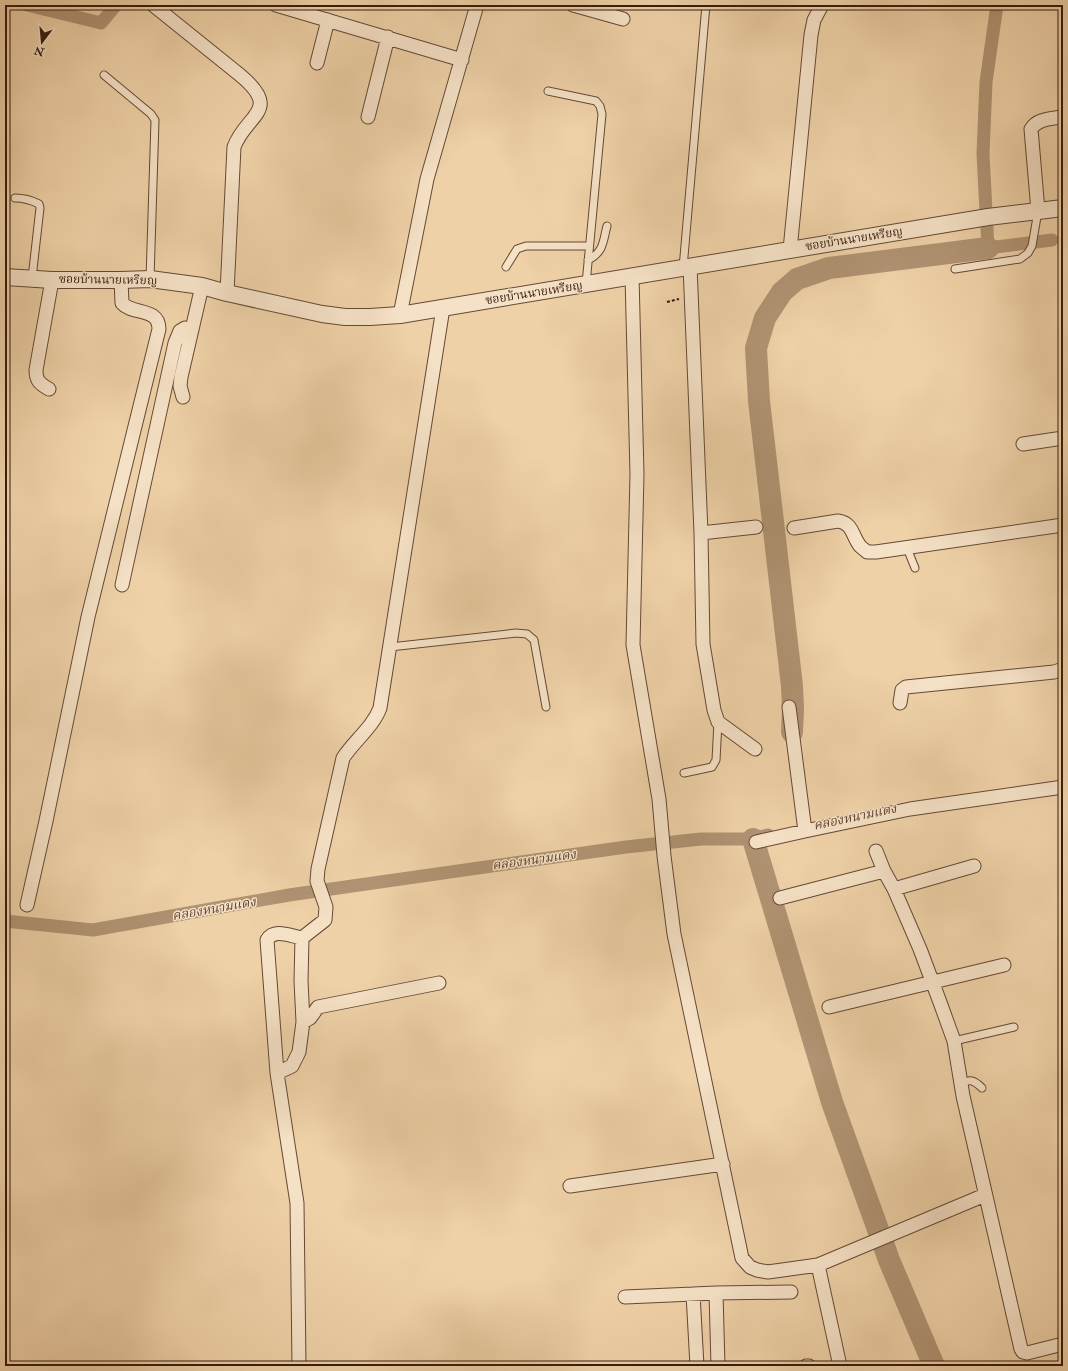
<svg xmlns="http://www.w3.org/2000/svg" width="1068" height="1371" viewBox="0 0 1068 1371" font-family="'IM FELL Double Pica','Noto Serif Thai',serif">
<rect width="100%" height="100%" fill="#efd1a7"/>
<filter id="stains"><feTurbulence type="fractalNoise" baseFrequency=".005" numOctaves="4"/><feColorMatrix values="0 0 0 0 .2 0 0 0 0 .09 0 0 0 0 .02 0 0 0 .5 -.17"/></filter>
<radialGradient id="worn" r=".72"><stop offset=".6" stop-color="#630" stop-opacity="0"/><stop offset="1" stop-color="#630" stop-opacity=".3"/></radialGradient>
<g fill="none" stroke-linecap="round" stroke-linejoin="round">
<!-- canal -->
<path stroke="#b09373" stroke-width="13" d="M27 5 101 23 116 5
M997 5 986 82 983 154 988 248 1052 240
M5 921 93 930 289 895 626 847 701 839H753L768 835"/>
<!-- river -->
<path stroke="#b09373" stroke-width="22" d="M792 732 793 709 792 686 759 401 756 348 765 318 782 292 797 279 829 268 988 248
M753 839 832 1102 889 1260 934 1366"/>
<!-- service casing -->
<g stroke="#644935" stroke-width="9">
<path id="service" d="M104 75 151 114 155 120 150 279
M548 91 596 101 600 106 602 114 586 284
M15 198C24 198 31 200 39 204L40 208 32 278
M588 260C604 252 603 241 607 226
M506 267 517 249 526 246H589
M683 268 706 5
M955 269 1020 259 1028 253 1032 246 1038 211
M907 548 915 568
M390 647 516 633 527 634 534 640 546 707
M684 773 712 767 716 760 718 722
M954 1041 1014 1027
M961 1083C970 1079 974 1080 982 1088"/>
</g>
<!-- minor casing -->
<g stroke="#644935" stroke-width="15">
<path id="minor" d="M153 5 240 75C283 111 246 114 234 147L227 293
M276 5 462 60
M573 5 623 19
M317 63 328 20
M368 117 388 37
M1038 211 1031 129C1037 119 1050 119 1061 117
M790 250 811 35 814 20 822 5
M690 266 701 533 703 644 714 710 718 722 755 749
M632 276 637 474 633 645 659 799 664 856 674 934 742 1258 750 1267 757 1270 768 1272 818 1265 985 1195
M400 315 427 179 477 5
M49 389C40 384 36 381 36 370L52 280
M183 397 180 386 181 377 202 286
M1023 444 1063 438
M794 528 838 521C853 523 852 536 860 546 862 548 865 550 867 552H876L1063 525
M701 533 756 527
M122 585 175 343 180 331 185 328 192 330
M900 703 902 690 906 687 1054 672 1063 669
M789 707 805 831 910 809 1063 787
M756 842 805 831
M876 851 884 871 894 889 920 949 941 1005 954 1041 963 1096 1021 1349 1023 1352 1027 1353 1063 1344
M894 889 974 866
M780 898 884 871
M27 905 46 821 88 617 159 329C159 307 132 315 122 303L121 280
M829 1007 1004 965
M303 1022 310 1018 318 1007 439 983
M277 1073 292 1066 299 1052 303 1022 301 981 302 938 325 920 326 907 317 881 318 869 343 758C354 741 373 727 380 708L443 308
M570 1186 723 1164
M818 1265 840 1366
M716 1293 718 1366
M693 1294 697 1366
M625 1297 716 1293 791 1292
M299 1366 297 1203 277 1073 267 940C274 928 290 936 302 938
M806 1366H809"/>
</g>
<!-- tertiary casing -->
<g stroke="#644935" stroke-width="18">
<path id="tertiary" d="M5 277 52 280H121L150 279 202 286 227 293 322 314 345 317H370L400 315 988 217 1063 208"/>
</g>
<!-- path -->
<path stroke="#361c0f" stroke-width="2" stroke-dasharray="3 2" stroke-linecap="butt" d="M667 302 679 299"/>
<!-- service -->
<use href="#service" stroke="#f5e1c6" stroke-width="7"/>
<!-- minor -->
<use href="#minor" stroke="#f5e1c6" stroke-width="13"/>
<!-- tertiary -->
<use href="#tertiary" stroke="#f5e1c6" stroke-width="16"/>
</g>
<g text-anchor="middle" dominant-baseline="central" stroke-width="3" stroke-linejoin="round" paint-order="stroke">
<!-- street labels -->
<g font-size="12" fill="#361c0f" stroke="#f5e1c6">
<text transform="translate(854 239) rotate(-9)">ซอยบ้านนายเหรียญ</text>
<text transform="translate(108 280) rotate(1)">ซอยบ้านนายเหรียญ</text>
<text transform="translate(534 293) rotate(-9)">ซอยบ้านนายเหรียญ</text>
</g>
<!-- water labels -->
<g font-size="13" font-style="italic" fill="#614632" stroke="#f5e1c6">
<text transform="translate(855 817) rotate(-12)">คลองหนามแดง</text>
<text transform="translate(534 860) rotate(-8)">คลองหนามแดง</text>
<text transform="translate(214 909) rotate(-10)">คลองหนามแดง</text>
</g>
</g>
<!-- margin -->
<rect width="1068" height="1371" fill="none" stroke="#efd1a7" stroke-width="20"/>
<rect x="6" y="6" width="1056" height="1359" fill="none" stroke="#361c0f" stroke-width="2"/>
<rect x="10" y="10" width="1048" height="1351" fill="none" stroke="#361c0f"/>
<!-- north arrow -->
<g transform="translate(42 42) rotate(196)" stroke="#f5e1c6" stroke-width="3" paint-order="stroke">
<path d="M0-3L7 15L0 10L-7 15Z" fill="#361c0f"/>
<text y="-6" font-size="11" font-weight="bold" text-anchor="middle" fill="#361c0f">N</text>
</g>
<rect width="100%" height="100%" filter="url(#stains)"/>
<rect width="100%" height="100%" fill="url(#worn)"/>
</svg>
